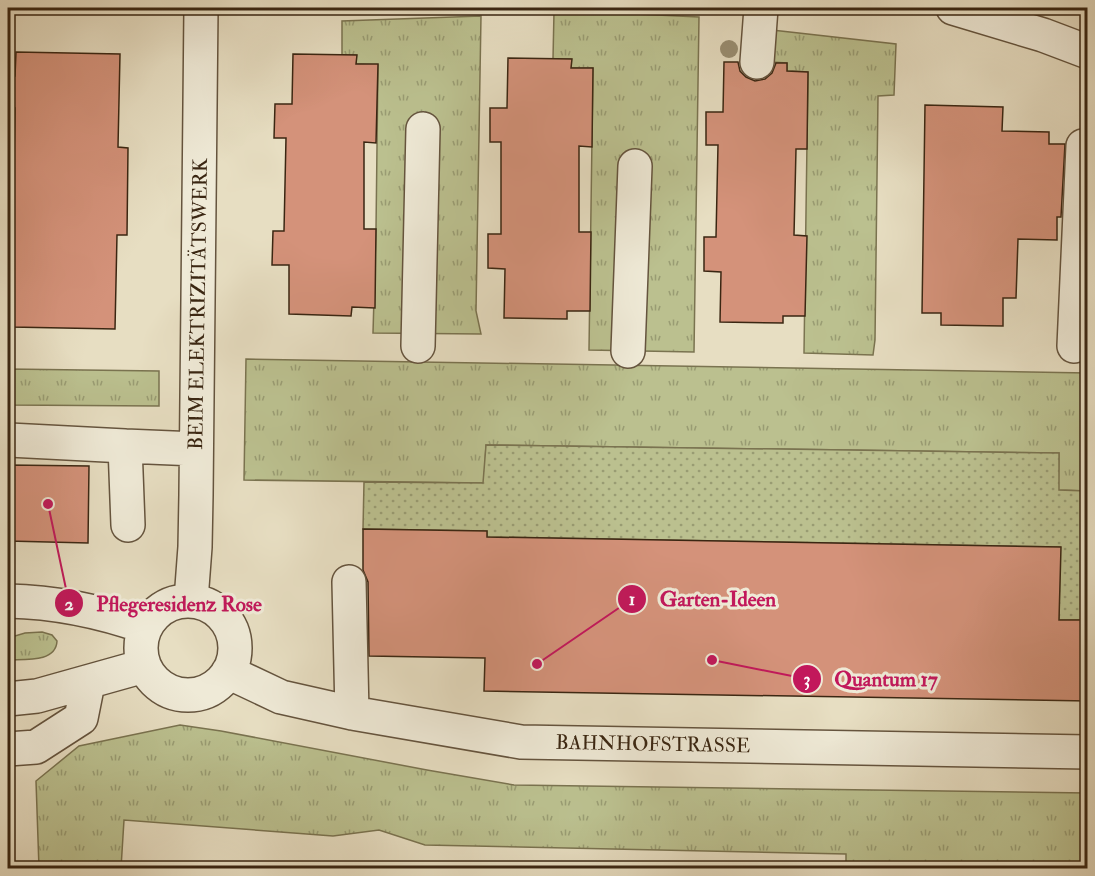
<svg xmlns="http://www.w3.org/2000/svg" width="1095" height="876" viewBox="0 0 1095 876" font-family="'IM FELL Double Pica',serif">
<defs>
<pattern id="grass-tufts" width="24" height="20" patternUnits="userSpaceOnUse" patternTransform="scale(1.5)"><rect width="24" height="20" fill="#bbc08f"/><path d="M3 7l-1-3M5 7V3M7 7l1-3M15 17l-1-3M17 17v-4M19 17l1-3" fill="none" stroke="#999c73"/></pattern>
<pattern id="garden-dots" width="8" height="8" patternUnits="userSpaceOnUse" patternTransform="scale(1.5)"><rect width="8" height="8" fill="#bbc08f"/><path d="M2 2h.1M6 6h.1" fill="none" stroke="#999c73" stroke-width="1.8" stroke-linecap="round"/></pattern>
</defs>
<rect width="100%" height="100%" fill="#e7dec2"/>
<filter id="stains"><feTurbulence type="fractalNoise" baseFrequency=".00333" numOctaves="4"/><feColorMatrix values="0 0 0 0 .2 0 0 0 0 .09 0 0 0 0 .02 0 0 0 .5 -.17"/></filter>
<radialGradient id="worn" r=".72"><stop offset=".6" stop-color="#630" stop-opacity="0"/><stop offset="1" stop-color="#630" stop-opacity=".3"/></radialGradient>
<!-- grass -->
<path fill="url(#grass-tufts)" stroke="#7a7350" stroke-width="1.5" d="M554 12H593L699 17 694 352 589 350 593 68H571V59H553Z
M481 16 476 311 481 334 373 333 376 229 378 65 356 64V55H342V21Z
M772 30 896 44 894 95 878 96 875 340 873 355 804 353 808 72 787 71V63L771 62Z
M246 359 1087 373V491L1058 490 1059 453 486 445 484 483 244 480Z
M8 369 159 371V406L8 405Z
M42 632 52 635 57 641C56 663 24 659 8 660V638L25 633Z
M180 725 221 731 427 770 514 785 1087 793V868H846V854L425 845 379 830 333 836 124 820 121 868H39L36 781 79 746Z"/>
<!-- garden -->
<path fill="url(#garden-dots)" stroke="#7a7350" stroke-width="1.5" d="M486 445 1059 453V490L1087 491V620H1059L1060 547 487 537V531L363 529 364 482 483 483Z"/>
<!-- building -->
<path fill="#d4927a" stroke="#3a2612" stroke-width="1.5" d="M16 52 120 54 118 147 128 148 127 235H117L115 329 11 327 12 283H8V249L12 250 15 108H8V76H15Z
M293 54 357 55 356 64H378L376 143 364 142V229H376L375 308 352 307 351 316 289 314V265H272L273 231H284L286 138H274L275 104H292Z
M508 58 572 59 571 68H593L592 147 579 146V232H591L590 311H567V319L504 318 505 269 488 268V234H501V142H490V108H507Z
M724 62H738L740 71 746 77 755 81 765 79 772 73 776 63H787V71L808 72 807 149H796L794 235 807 236 805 316H783V323L720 322 721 272 704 271V237H716L718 145H706V112H723Z
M925 105 1003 107 1002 131 1049 132V144H1065L1061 217H1057V240L1018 239 1016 298H1003V326L941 325V313H922Z
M8 465 89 466 88 543 8 541Z
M363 529 487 531V537L1061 547 1059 620H1088V701L484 691 485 658 369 656 368 582 363 570Z"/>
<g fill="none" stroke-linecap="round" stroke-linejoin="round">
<!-- minor casing -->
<g stroke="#65543e" stroke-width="36">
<path id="minor" d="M953 8 1043 35 1088 52
M757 62 761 8
M418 346 423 129
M1074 346 1083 146
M628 351 635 166
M9 440 125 446 128 525
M125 446 196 449
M349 582 352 713
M191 600 195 547 196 495 201 8
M141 648a47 47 0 1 1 94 0a47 47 0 1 1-94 0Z
M8 601C55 602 100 611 145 627
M228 672 281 697 352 713 521 742 1088 752
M8 699 37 696 144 666
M8 749 36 747 81 718 88 683"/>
</g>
<!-- minor -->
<use href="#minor" stroke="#efead7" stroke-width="33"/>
</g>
<!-- trees -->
<circle fill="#998e72" cx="729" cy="49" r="9"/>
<g text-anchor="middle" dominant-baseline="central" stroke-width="6" stroke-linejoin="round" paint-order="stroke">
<!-- street labels -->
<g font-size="20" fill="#3a2612" stroke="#efead7">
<text transform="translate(198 304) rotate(-89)">BEIM ELEKTRIZITÄTSWERK</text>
<text transform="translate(653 744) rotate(1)">BAHNHOFSTRASSE</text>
</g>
</g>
<!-- callouts -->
<path fill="none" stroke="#c2185b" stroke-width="2" d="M537 664L632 599M48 504L69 603M712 660L807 679"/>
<g fill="#c2185b" stroke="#efead7" stroke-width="2">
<circle cx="537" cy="664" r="6"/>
<circle cx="48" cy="504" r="6"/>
<circle cx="712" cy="660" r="6"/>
<circle cx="632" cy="599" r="15"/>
<circle cx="69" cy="603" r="15"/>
<circle cx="807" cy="679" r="15"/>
</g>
<g font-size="18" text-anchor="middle" font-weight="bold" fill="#fff">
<text x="632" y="605">1</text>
<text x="69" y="610">2</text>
<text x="807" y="685">3</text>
</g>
<g font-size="21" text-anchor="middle" font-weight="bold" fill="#c2185b" stroke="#efead7" stroke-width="6" stroke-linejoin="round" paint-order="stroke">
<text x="718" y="606">Garten-Ideen</text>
<text x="179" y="611">Pflegeresidenz Rose</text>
<text x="886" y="686">Quantum 17</text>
</g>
<!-- margin -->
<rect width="1095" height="876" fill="none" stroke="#e7dec2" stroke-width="30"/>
<rect x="9" y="9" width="1077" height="858" fill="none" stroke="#3a2612" stroke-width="3"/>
<rect x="15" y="15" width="1065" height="846" fill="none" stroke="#3a2612" stroke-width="1.5"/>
<rect width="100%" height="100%" filter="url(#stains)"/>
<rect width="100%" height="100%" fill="url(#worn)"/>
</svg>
